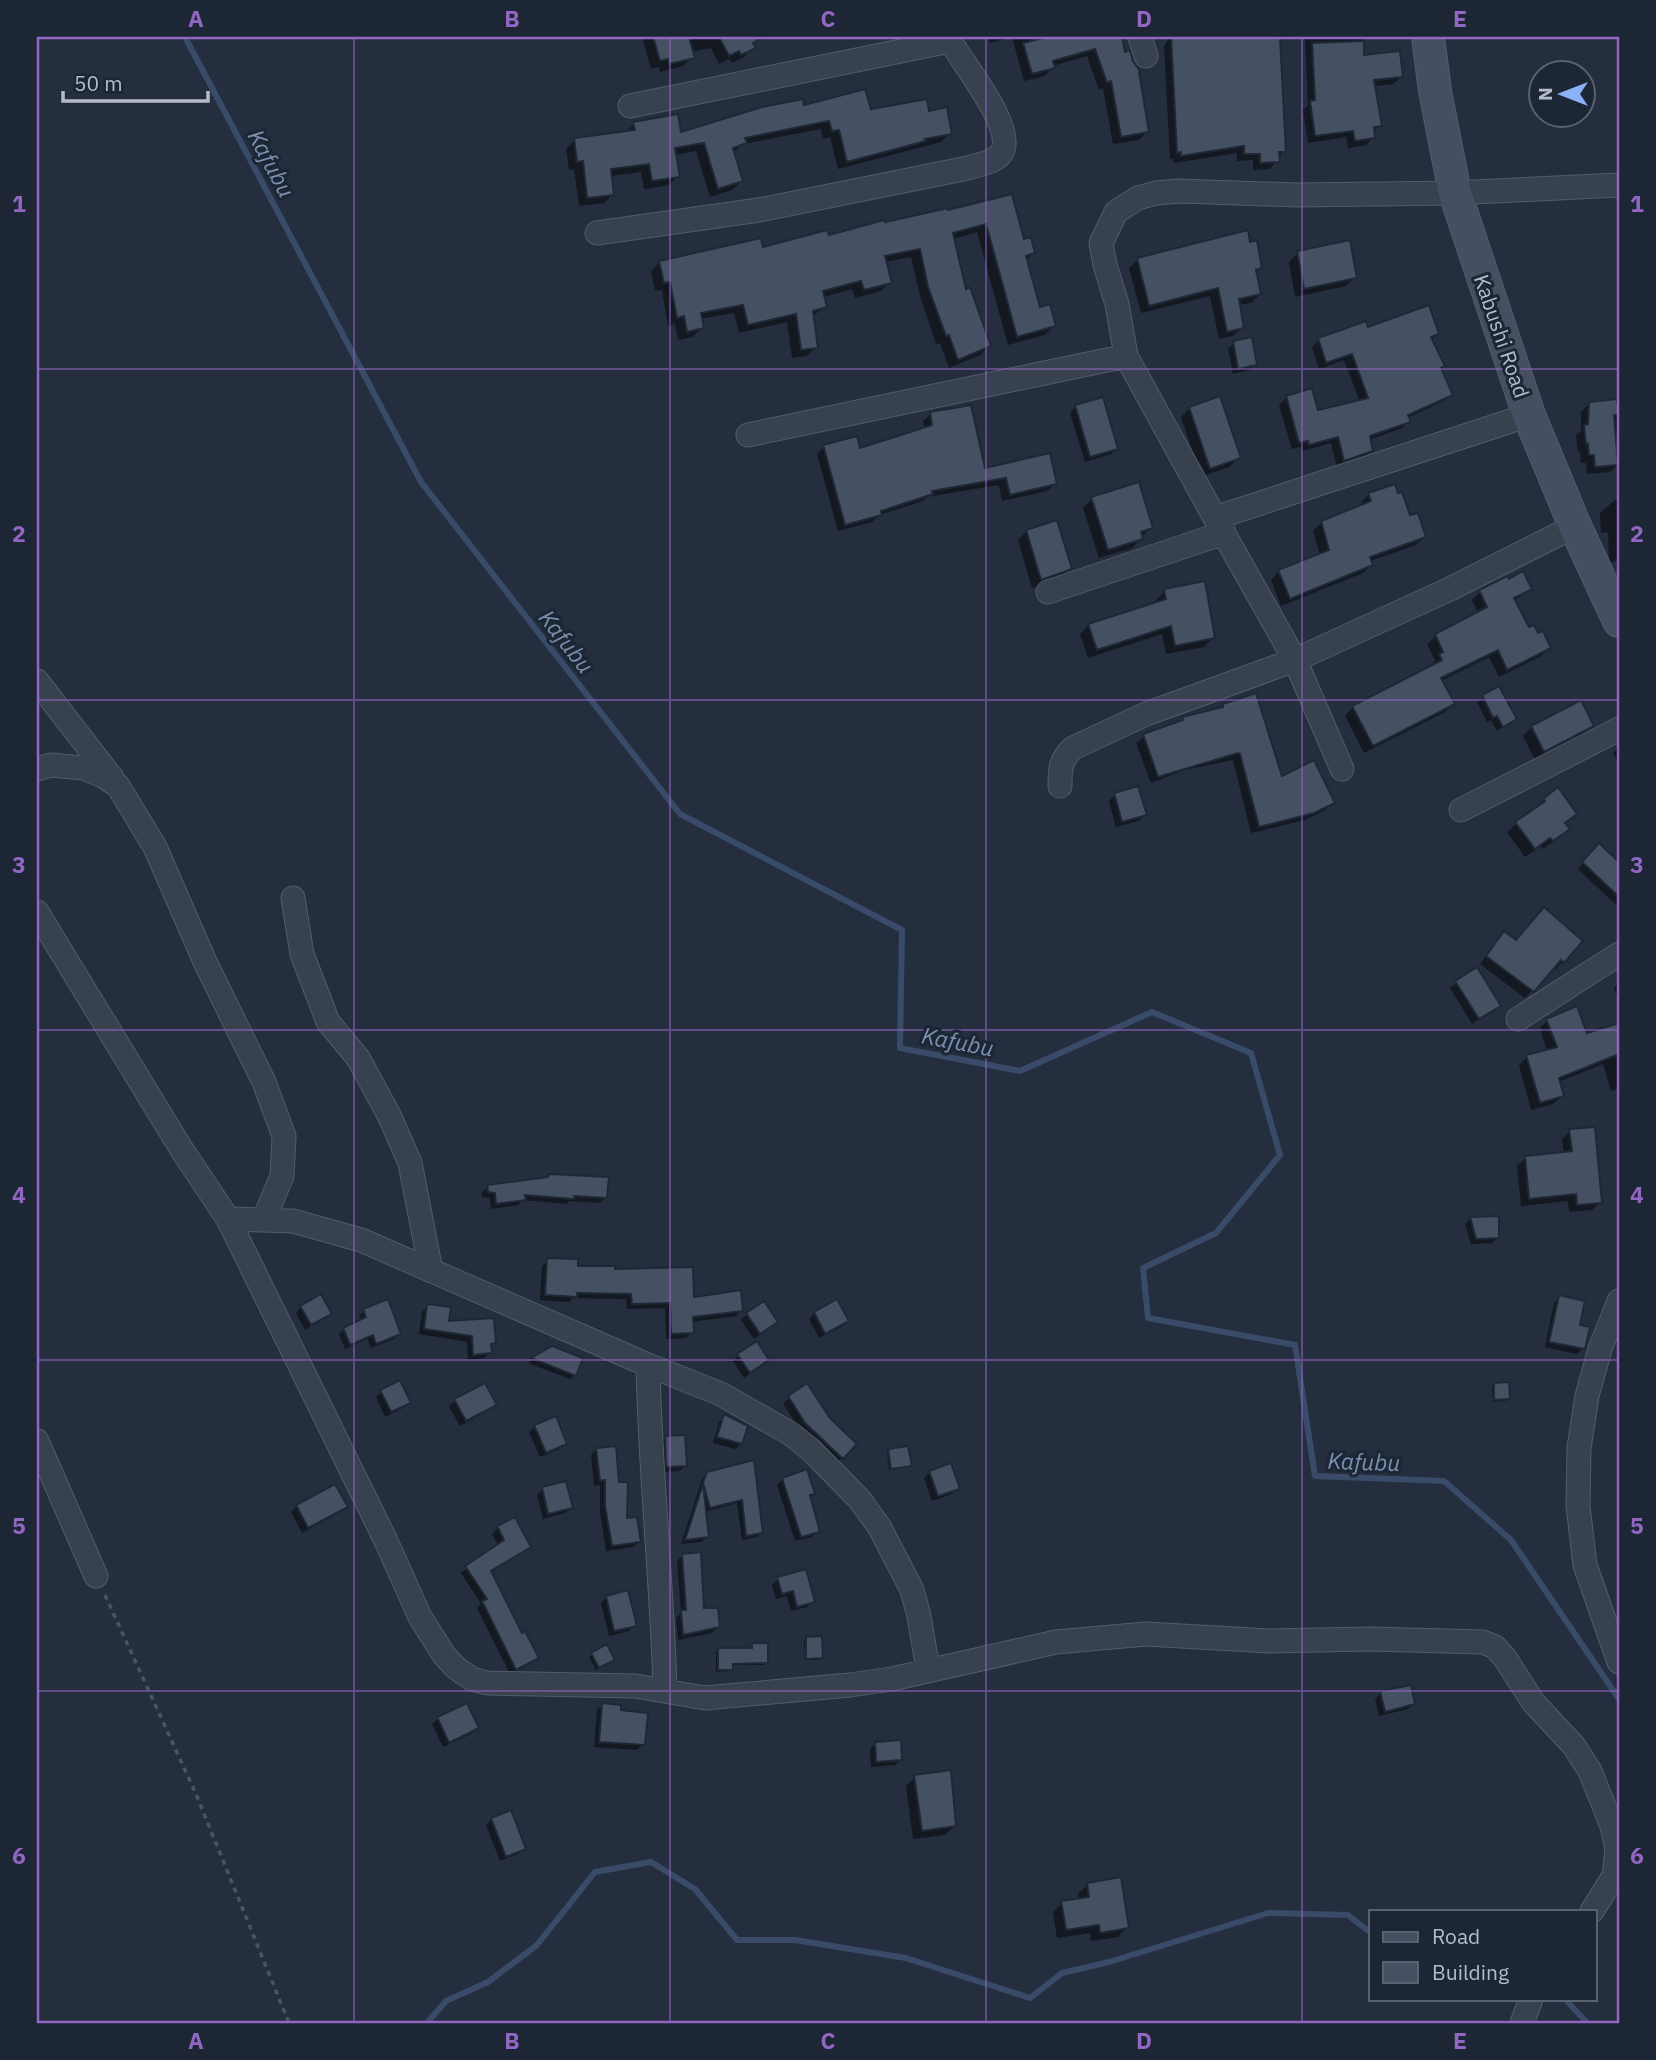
<svg xmlns="http://www.w3.org/2000/svg" width="1656" height="2060" viewBox="0 0 1656 2060" font-family="'IBM Plex Sans',sans-serif">
<rect width="100%" height="100%" fill="#242e3f"/>
<!-- shadow -->
<path fill="#0007" d="M642 37H757L758 39 744 57 732 63 729 59 719 64 711 48 691 52 693 57 683 66 660 72 659 67 651 69Z
M988 37H1068L1069 40 1077 37H1118L1147 131 1139 140 1113 144 1103 88 1099 90 1087 56 1053 66 1045 76 1024 81 1012 37 990 43Z
M1170 37H1278L1284 151 1270 169 1253 170V160L1237 161V153L1174 163 1173 159H1170L1164 46Z
M1305 37H1362L1363 56 1401 77 1393 84 1374 86 1380 125 1373 132 1374 137 1366 145 1348 148 1346 137 1308 143 1303 110 1308 106Z
M803 107 928 113 950 133 941 142 838 169 830 137 823 139 821 129 743 144 733 153 741 181 732 190 710 197 696 151 674 155 678 176 669 185 644 189 641 172 610 176 613 194 604 203 579 206 574 169 569 170 566 149 575 140 625 133 634 124 680 134Z
M1011 196 1022 241 1033 253 1025 261 1039 309 1054 326 1045 335 1008 345 977 232 953 239 964 291 989 346 980 355 949 368 940 343 936 344 920 296 911 257 884 262 890 282 881 291 855 298 852 289 823 297 825 306 812 317 816 347 807 356 792 358 787 322 739 333 734 313 700 319 702 327 693 337 678 340 675 324 668 326 662 290 655 291 651 271 660 262 762 250 947 213Z
M1249 244 1260 268 1255 273 1260 294 1251 303 1238 305 1242 327 1233 336 1219 339 1210 296 1141 313 1129 268 1138 260Z
M1298 253 1355 277 1346 286 1295 297 1289 262Z
M1367 329 1437 334 1431 340 1440 369 1451 394 1444 401 1407 418 1409 421 1402 428 1369 440 1371 451 1364 458 1337 467 1331 443 1302 451 1301 447 1292 449 1279 405 1287 397 1317 412 1360 402 1344 360 1319 369 1312 347 1319 340Z
M1234 343 1255 364 1250 370 1233 374 1228 349Z
M1101 399 1116 448 1111 454 1085 462 1070 413 1075 407Z
M1619 402V464L1610 472 1587 474 1586 463H1581L1580 452H1578L1576 435 1581 431V412L1590 403Z
M1190 408 1239 458 1229 467 1201 477 1181 417Z
M931 414 984 470 1055 484 1047 491 1002 501 999 485 927 497 923 501 879 515 872 522 838 531 817 454 824 447 859 451 925 429 923 421Z
M1369 494 1409 518 1424 537 1416 545 1370 561 1371 565 1363 573 1281 606 1271 580 1279 571 1320 555 1313 531 1322 522 1362 506 1361 503Z
M1092 499 1151 527 1132 548 1099 558 1083 508Z
M1619 499V561L1609 562 1608 532 1601 533 1600 513 1615 500Z
M1027 531 1070 569 1061 578 1032 588 1018 540Z
M1506 578 1530 589 1514 601 1528 629 1549 648 1541 656 1499 677 1489 657 1441 681 1453 704 1445 712 1364 753 1345 716 1353 707 1433 667 1432 664 1435 660 1427 644 1436 636 1478 613 1472 600 1480 592Z
M1165 591 1213 638 1204 647 1166 654 1162 634 1088 658 1080 634 1089 625 1156 603V600Z
M1499 688 1515 719 1497 731 1491 720 1487 722 1477 702Z
M1223 705 1281 778 1332 803 1325 810 1305 820 1251 833 1233 760 1185 770 1151 783 1136 743 1144 736 1179 723 1183 719 1220 709Z
M1592 726 1583 735 1535 760 1523 736 1532 727Z
M1619 746V764L1613 753Z
M1115 795 1145 815 1139 821 1116 827 1109 801Z
M1544 800 1575 813 1564 824 1567 829 1558 838 1543 849 1541 846 1525 857 1507 832Z
M1599 846 1619 864V899L1615 904 1578 869Z
M1497 941 1515 942 1581 941 1555 970 1553 967 1525 998 1480 964Z
M1476 969 1499 1005 1472 1024 1450 988Z
M1619 983V1000L1614 988Z
M1549 1019 1586 1035 1619 1024V1089L1611 1091 1603 1064 1558 1082 1562 1096 1553 1104 1531 1110 1519 1065 1527 1057 1547 1051 1540 1028Z
M1570 1131 1600 1202 1592 1210 1569 1212 1568 1201 1521 1206 1517 1166 1526 1158 1564 1154 1562 1139Z
M488 1187 606 1197 600 1203 569 1201 567 1204 523 1200 518 1205 491 1209 490 1198 482 1197V1192Z
M1471 1219 1498 1237 1492 1243 1471 1244 1465 1224Z
M548 1260 576 1267 614 1271 692 1299 742 1310 736 1316 691 1322 692 1332 686 1338 666 1339 665 1308 627 1309 626 1299 573 1298 569 1302 540 1300 542 1266Z
M1560 1297 1578 1326 1583 1348 1577 1354 1545 1347 1554 1303Z
M428 1306 447 1323 494 1342 490 1347V1353L484 1358 468 1360 467 1342 419 1334 422 1312Z
M301 1307 330 1314 305 1330 296 1313Z
M364 1311 399 1334 394 1339 371 1348 368 1339 345 1349 339 1334 344 1329 361 1322 359 1316Z
M815 1313 847 1321 841 1327 819 1338 809 1319Z
M747 1314 776 1322 754 1339 741 1320Z
M552 1348 574 1375 570 1379 528 1363Z
M738 1356 767 1360 744 1378 733 1361Z
M807 1385 829 1419 855 1444 836 1464 799 1429 783 1403Z
M1495 1385 1508 1399 1505 1401 1493 1402 1492 1387Z
M382 1391 409 1402 403 1408 385 1417 376 1397Z
M455 1401 495 1404 489 1410 460 1426 449 1406Z
M725 1416 741 1444 735 1449 713 1443 719 1422Z
M535 1426 565 1443 560 1449 540 1457 529 1432Z
M665 1438 685 1465 680 1471 661 1472 660 1444Z
M597 1449 618 1483 626 1520 639 1542 633 1547 606 1551 600 1512V1485L594 1486 591 1455Z
M889 1451 910 1465 889 1470 887 1453Z
M753 1462 762 1532 757 1537 742 1540 737 1503 704 1512 707 1536 702 1542 681 1544 702 1479 707 1473Z
M930 1472 958 1488 952 1494 932 1501 924 1478Z
M783 1479 813 1494 809 1497 818 1531 812 1537 795 1541 777 1485Z
M543 1489 571 1508 565 1513 543 1519 537 1495Z
M297 1506H345L340 1512 302 1533 291 1512Z
M498 1528 529 1547 490 1573 522 1635 537 1658 531 1663 510 1674 477 1608 481 1604 461 1573 498 1545 492 1534Z
M683 1555 703 1610 718 1627 712 1633 678 1640 676 1618 681 1613 677 1561Z
M778 1579 813 1601 807 1607 791 1611 787 1596 776 1599 772 1585Z
M607 1597 635 1625 629 1631 609 1636 601 1603Z
M806 1638 821 1657 819 1660H805L804 1641Z
M753 1645 766 1662 764 1665H731L729 1671 716 1672V1652L718 1650H750Z
M607 1647 611 1662 596 1670 589 1657Z
M1381 1693 1413 1704 1408 1709 1379 1716 1375 1699Z
M603 1705 619 1711 643 1744 637 1750 594 1747 597 1710Z
M438 1719 477 1728 471 1734 443 1747 432 1724Z
M876 1743 901 1760 895 1765 871 1767 870 1749Z
M915 1777 955 1826 945 1835 913 1839 906 1786Z
M492 1819 524 1849 518 1854 500 1861 486 1825Z
M1088 1884 1127 1928 1118 1937 1091 1941 1090 1933 1057 1938 1053 1912 1062 1903 1079 1900 1078 1894Z"/>
<g fill="none" stroke-linecap="round" stroke-linejoin="round">
<!-- stream -->
<path stroke="#394b68" stroke-width="6" d="M185 37 421 482 680 814 902 930 900 1048 1020 1071 1152 1012 1251 1053 1280 1155 1216 1233 1143 1268 1148 1318 1295 1345 1315 1476 1444 1481 1511 1540 1619 1699
M1565 1999 1587 2023
M427 2023 446 2001 488 1982 537 1945 595 1872 651 1862 695 1889 737 1940H795L906 1958 1030 1998 1062 1973 1109 1962 1268 1913 1348 1915 1371 1933"/>
</g>
<!-- building -->
<path fill="#455063" stroke="#1f2836" stroke-width="2" d="M653 37H689L695 58 669 64 668 59 660 61Z
M719 37H763L753 43 756 48 741 55 739 51 729 56Z
M1047 37H1122L1125 52 1130 50 1133 61 1140 71 1139 72 1149 132 1121 137 1111 81 1107 83 1095 49 1053 61 1055 68 1032 74 1023 43Z
M1171 37H1280L1286 152H1279L1280 162 1260 163V154H1244V146L1181 156V152L1177 153Z
M1364 41V55L1400 51 1403 77 1374 80 1382 126 1374 127 1375 138 1355 141 1353 131 1315 136 1310 101 1315 100 1312 43Z
M865 89 871 109 927 99 929 111 947 107 952 134 925 139 926 141 847 162 839 130 832 131 829 121 745 138 747 143 733 148 743 181 718 189 704 143 675 148 680 177 652 181 649 164 611 169 614 195 587 198 583 161 577 162 574 138 635 130 633 122 678 114 681 132 762 107 803 99 804 105Z
M1012 194 1024 239 1031 237 1035 253 1026 256 1040 307 1050 304 1056 326 1017 337 986 224 953 233 966 289 970 287 991 346 958 360 949 335 946 336 928 287 920 249 885 256 892 283 864 290 861 281 823 291 827 307 813 311 818 348 801 350 796 314 748 325 743 305 701 313 704 328 687 332 684 316 677 318 670 282 664 283 659 261 761 238 763 247 827 230 829 235 884 220 885 222 948 208V210Z
M1248 230 1250 242 1257 240 1262 268 1256 270 1261 294 1239 299 1244 328 1227 332 1218 288 1149 306 1137 258Z
M1350 240 1357 278 1304 289 1297 251Z
M1429 305 1439 334 1431 337 1445 366 1441 368 1453 395 1408 415 1411 422 1370 436 1373 451 1344 461 1338 437 1309 445 1308 441 1299 443 1286 396 1312 388 1318 410 1368 398 1352 354 1326 363 1318 338 1366 321 1368 327Z
M1252 337 1257 365 1238 369 1233 341Z
M1220 396 1241 458 1210 469 1189 407Z
M1103 397 1118 449 1090 457 1075 405Z
M1617 399 1619 415H1614L1618 465 1595 467 1594 455H1589L1588 444H1586L1584 425 1588 424 1589 402Z
M971 405 985 468 1050 453 1057 484 1010 495 1006 478 932 491 933 494 881 511 882 515 845 525 823 445 857 436 860 448 932 425 930 412Z
M1139 482 1153 528 1141 532 1143 539 1108 550 1091 497Z
M1395 484 1398 493 1402 492 1410 515 1418 513 1426 537 1370 557 1373 565 1290 599 1278 570 1329 550 1321 521 1371 501 1368 493Z
M1057 520 1072 569 1041 580 1026 530Z
M1523 571 1532 589 1514 598 1529 627 1534 625 1538 633 1543 631 1551 648 1507 670 1498 650 1441 678 1455 704 1373 746 1352 706 1442 660 1439 654 1443 652 1435 634 1487 607 1479 590 1507 576 1509 579Z
M1205 581 1215 638 1175 646 1171 626 1097 650 1088 624 1166 599 1164 589Z
M1499 686 1517 719 1503 727 1497 716 1493 718 1482 695Z
M1256 693 1282 776 1314 760 1335 803 1314 813 1259 827 1240 754 1238 753 1158 777 1143 734 1183 720 1182 717 1223 707V704Z
M1581 700 1594 726 1544 752 1531 726Z
M1138 786 1147 815 1122 822 1114 793Z
M1558 787 1577 814 1565 823 1570 829 1553 841 1550 838 1535 849 1515 822 1545 801 1543 799Z
M1599 843 1619 862V897L1582 862Z
M1544 907 1583 941 1564 963 1561 960 1534 992 1486 956 1504 931 1516 940Z
M1477 967 1501 1006 1479 1019 1455 981Z
M1577 1006 1587 1033 1619 1023V1054L1559 1078 1564 1096 1540 1103 1526 1055 1557 1047 1546 1019Z
M1595 1127 1602 1203 1577 1205 1576 1194 1529 1199 1525 1156 1572 1151 1569 1129Z
M549 1174 609 1177 607 1198 574 1196V1199L525 1195 526 1200 496 1204 495 1193 488 1192 487 1185 548 1177Z
M1499 1216V1238L1476 1239 1470 1217Z
M547 1258 578 1259V1266H615V1269L693 1267 694 1297 741 1290 743 1311 693 1317 694 1333 671 1334 670 1303 632 1304 631 1294 577 1293V1297L545 1295Z
M321 1294 332 1314 311 1325 300 1306Z
M1559 1295 1585 1301 1580 1325 1590 1327 1585 1349 1549 1342Z
M388 1299 401 1334 376 1344 373 1335 350 1345 343 1328 366 1317 363 1309Z
M837 1299 849 1321 825 1334 814 1312Z
M764 1301 778 1322 760 1334 746 1313Z
M427 1304 451 1307 449 1321 494 1318 496 1343 491 1344 492 1353 473 1355 472 1336 424 1329Z
M757 1341 769 1360 750 1373 737 1354Z
M552 1346 583 1358 576 1376 531 1358Z
M400 1380 411 1403 391 1412 380 1390Z
M1509 1382 1510 1399 1494 1400V1383Z
M485 1383 497 1405 466 1421 454 1399Z
M807 1383 830 1418 857 1444 843 1459 805 1423 788 1396Z
M724 1414 748 1426 742 1444 717 1437Z
M556 1416 567 1444 546 1453 534 1425Z
M685 1435 687 1466 666 1467 665 1436Z
M616 1446 619 1482H628L627 1518 637 1517 641 1542 612 1546 605 1506V1480L600 1481 596 1448Z
M908 1446 912 1466 891 1469 888 1449Z
M754 1460 763 1533 746 1536 742 1500 710 1508 703 1483 707 1472Z
M951 1463 960 1489 938 1496 929 1471Z
M807 1469 815 1494 810 1495 820 1532 801 1537 782 1478Z
M566 1481 573 1508 548 1514 542 1487Z
M335 1484 348 1507 308 1528 296 1505Z
M703 1484 709 1537 685 1540Z
M515 1517 531 1547 491 1571 522 1633 525 1631 539 1658 516 1670 482 1601 487 1599 465 1566 504 1540 497 1526Z
M701 1552 704 1608H718L720 1627 683 1635 681 1610H686L682 1554Z
M806 1569 815 1602 797 1607 793 1591 782 1594 777 1577Z
M628 1590 637 1626 614 1631 606 1596Z
M822 1636 823 1658 806 1659V1637Z
M752 1643H768V1663L733 1664V1670H718V1648H752Z
M607 1644 615 1660 599 1668 591 1653Z
M1411 1685 1415 1704 1385 1712 1380 1691Z
M467 1703 479 1728 449 1743 437 1717Z
M602 1703 621 1705V1710L648 1713 645 1745 599 1742Z
M901 1740 902 1760 876 1762 875 1742Z
M951 1770 956 1826 922 1831 914 1775Z
M511 1810 526 1849 506 1857 491 1818Z
M1121 1877 1129 1928 1100 1933 1099 1925 1066 1930 1061 1901 1089 1897 1087 1883Z"/>
<g fill="none" stroke-linecap="round" stroke-linejoin="round">
<!-- street casing -->
<g stroke="#535c69" stroke-width="25">
<path id="street" d="M1140 37 1146 56
M630 106 950 41
M597 233 759 210 968 168C979 164 996 163 1002 152 1016 126 960 61 948 37
M1529 415 1215 518 1126 356 1117 304 1105 265 1101 243 1116 212 1138 198 1156 193 1179 191 1297 195 1455 193 1619 185
M748 435 1126 356
M1215 518 1295 660 1342 769
M1048 592 1224 533
M37 681 112 778
M37 769 51 765 83 768 103 776 118 786 155 847 206 964 264 1082 284 1136 282 1176 264 1219
M1060 786C1060 769 1060 760 1073 748L1146 714 1295 660 1450 589 1575 526
M1461 810 1619 729
M293 898 302 954 328 1022 358 1058 389 1115 410 1163 431 1271
M37 912 182 1150 228 1219 386 1541 420 1617 444 1655 456 1668 472 1679 487 1683 635 1686 705 1698 850 1685 892 1679 1056 1642 1146 1634 1269 1641 1370 1639 1483 1642 1495 1647 1505 1658 1533 1702 1574 1746 1590 1771 1612 1826 1617 1849 1614 1876 1592 1911
M1518 1019 1619 954
M228 1219 293 1221 361 1240 648 1365 721 1394 791 1434 811 1450 860 1500 880 1528 912 1590 919 1616 928 1670
M1619 1301 1600 1349 1587 1396 1579 1448 1578 1506 1585 1565 1619 1662
M648 1365C650 1473 662 1581 665 1690
M37 1441 96 1576
M1522 2023 1531 1999"/>
</g>
<!-- secondary casing -->
<g stroke="#535c69" stroke-width="34">
<path id="secondary" d="M1428 37 1435 91 1455 193 1529 415 1575 526 1619 621"/>
</g>
<!-- path -->
<path stroke="#44595c" stroke-width="3.5" stroke-dasharray="5 5" stroke-linecap="butt" d="M105 1595 196 1794 289 2023"/>
<!-- street -->
<use href="#street" stroke="#38414e" stroke-width="23"/>
<!-- secondary -->
<use href="#secondary" stroke="#464f61" stroke-width="32"/>
</g>
<!-- grid -->
<path fill="none" stroke="#9266c3" stroke-width="2" stroke-opacity="0.55" d="M354 37V2023M670 37V2023M986 37V2023M1302 37V2023M37 369H1619M37 700H1619M37 1030H1619M37 1360H1619M37 1691H1619"/>
<g text-anchor="middle" dominant-baseline="central" stroke-width="6" stroke-linejoin="round" paint-order="stroke">
<!-- street labels -->
<g font-size="21" fill="#b4bcc9" stroke="#1d2634">
<text transform="translate(1502 336) rotate(71)">Kabushi Road</text>
</g>
<!-- water labels -->
<g font-size="23" font-style="italic" fill="#7c90b1" stroke="#1d2634">
<text transform="translate(272 163) rotate(62)">Kafubu</text>
<text transform="translate(567 641) rotate(52)">Kafubu</text>
<text transform="translate(958 1041) rotate(11)">Kafubu</text>
<text transform="translate(1364 1461) rotate(2)">Kafubu</text>
</g>
</g>
<!-- border -->
<rect width="1656" height="2060" fill="none" stroke="#1d2634" stroke-width="77"/>
<!-- legend -->
<rect x="1369" y="1910" width="228" height="91" fill="#1d2634" stroke="#596270" stroke-width="2"/>
<rect x="1383" y="1932" width="35" height="10" fill="#464f61" stroke="#596270" stroke-width="2"/>
<text x="1432" y="1944" font-size="21" fill="#b4bcc9">Road</text>
<rect x="1383" y="1962" width="35" height="21" fill="#455063" stroke="#596270" stroke-width="2"/>
<text x="1432" y="1980" font-size="21" fill="#b4bcc9">Building</text>
<!-- north arrow -->
<g transform="translate(1562 94) rotate(270)"><circle r="33" fill="#1d2634" stroke="#596270" stroke-width="2"/>
<path d="M0-5L12 26L0 18L-12 26Z" fill="#8bb1f8"/>
<text y="-10" font-size="19" font-weight="bold" text-anchor="middle" fill="#b4bcc9">N</text>
</g>
<!-- scale -->
<path d="M63 91v10h145v-10" fill="none" stroke="#b4bcc9" stroke-width="3.5"/>
<text x="74" y="91" font-size="21" fill="#b4bcc9" stroke="#1d2634" stroke-width="5" paint-order="stroke">50 m</text>
<rect x="38" y="38" width="1580" height="1984" fill="none" stroke="#9266c3" stroke-width="2.5"/>
<g font-size="23" text-anchor="middle" font-weight="bold" fill="#9266c3">
<text x="196" y="27">A</text>
<text x="512" y="27">B</text>
<text x="828" y="27">C</text>
<text x="1144" y="27">D</text>
<text x="1460" y="27">E</text>
<text x="19" y="212">1</text>
<text x="1637" y="212">1</text>
<text x="19" y="542">2</text>
<text x="1637" y="542">2</text>
<text x="19" y="873">3</text>
<text x="1637" y="873">3</text>
<text x="19" y="1203">4</text>
<text x="1637" y="1203">4</text>
<text x="19" y="1534">5</text>
<text x="1637" y="1534">5</text>
<text x="19" y="1864">6</text>
<text x="1637" y="1864">6</text>
<text x="196" y="2049">A</text>
<text x="512" y="2049">B</text>
<text x="828" y="2049">C</text>
<text x="1144" y="2049">D</text>
<text x="1460" y="2049">E</text>
</g>
</svg>
